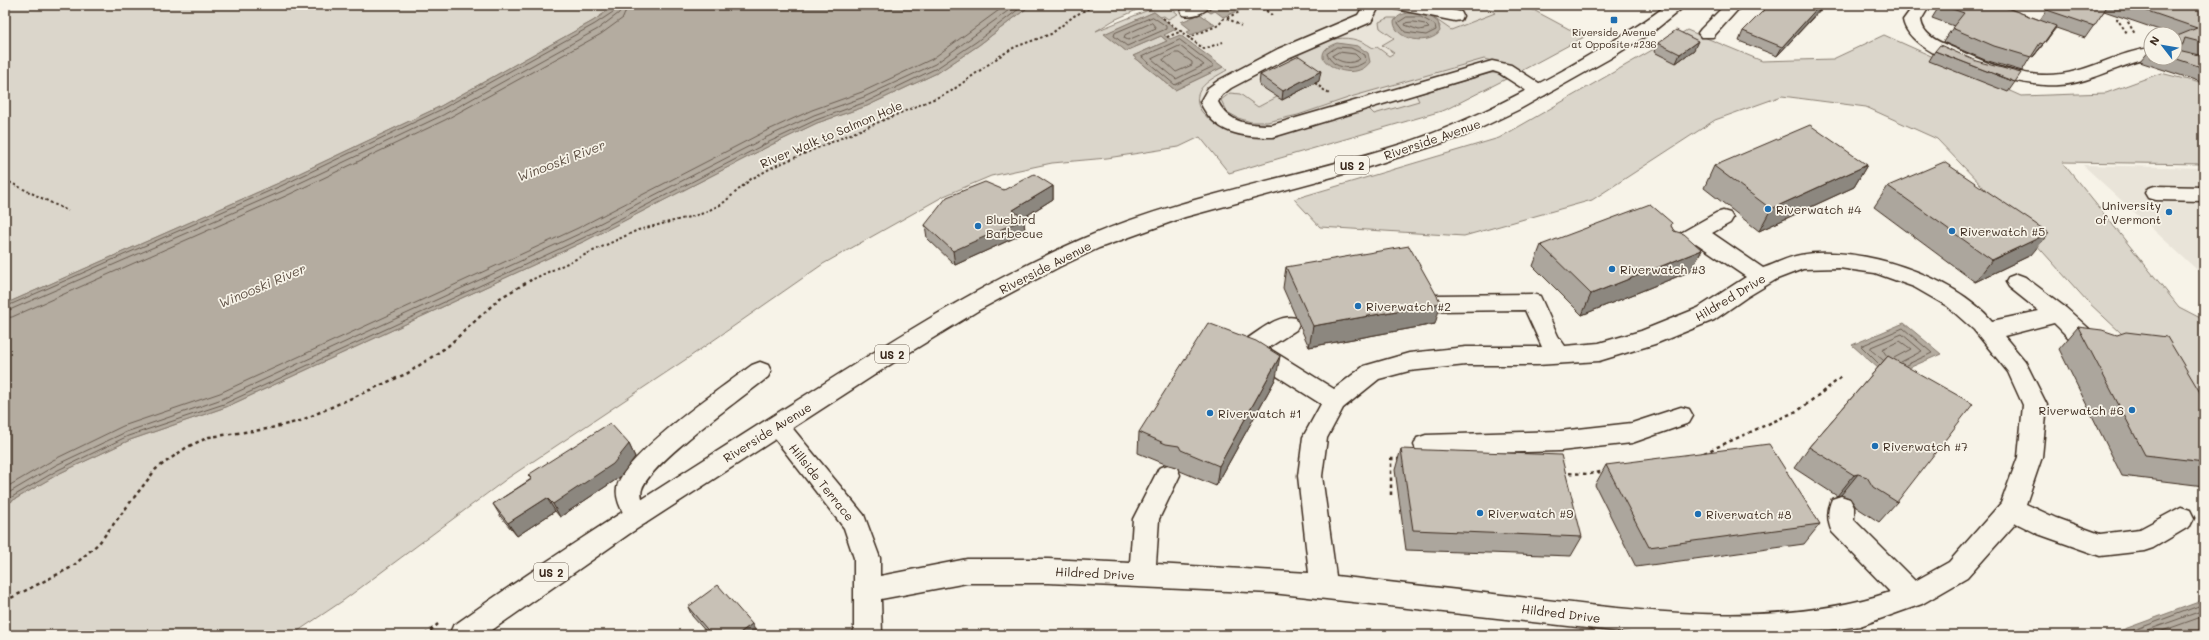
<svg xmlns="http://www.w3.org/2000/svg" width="2209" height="640" viewBox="0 0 2209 640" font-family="Mali,sans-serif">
<rect width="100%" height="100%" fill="#f7f3e8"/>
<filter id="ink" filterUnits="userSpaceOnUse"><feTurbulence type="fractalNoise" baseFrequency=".025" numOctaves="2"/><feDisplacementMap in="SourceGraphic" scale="8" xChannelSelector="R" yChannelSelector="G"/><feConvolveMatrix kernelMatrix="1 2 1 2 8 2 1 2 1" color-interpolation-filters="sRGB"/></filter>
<g filter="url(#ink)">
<!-- built -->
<path fill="#e9e4d9" d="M1161 5H1524L1584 37 1497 73 1493 85 1229 173 1200 136 1128 82Z
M2083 165 2204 168V276L2182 256Z"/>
<!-- green -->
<path fill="#dbd6cb" stroke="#8b8074" d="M5 5H85L93 8 114 5H616L593 21 439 107 281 182 5 304Z
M1031 5H1148L1114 20 1096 31 1161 5H1174L1170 7 1178 14 1168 19 1164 16 1160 17 1154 12 1105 34 1126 51 1161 36 1167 41 1133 56 1175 90 1223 67 1227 70C1214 78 1194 86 1198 104 1203 123 1242 139 1260 138 1270 137 1282 132 1292 129 1318 122 1343 115 1369 109L1374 114 1419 101 1416 95 1491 73H1497L1506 79 1445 110 1229 173 1200 137 1179 147 1107 158 1052 163 991 176 944 196 823 264 688 358 508 478 344 600 292 635H5V505L60 473 130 440 226 407 585 241 771 145 817 123 867 106 939 72 979 45Z
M1484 5H1524L1584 37 1521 71 1512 66 1484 59 1354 96 1298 115 1267 122H1251L1238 118 1227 112 1221 100 1230 93 1240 94 1258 107 1277 97 1282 100 1300 64 1292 59 1293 54C1322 43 1344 28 1373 48L1377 47 1389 56 1394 53 1382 45 1394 38 1380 28 1379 22 1388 18H1396L1394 22 1426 39 1438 34 1440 26 1434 18 1451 30 1495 13Z
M1687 30 1762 61 1833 59 1884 35 2021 96 2106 93 2161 73 2204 84V164L2062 162 2179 307 2204 320V423L2188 396 2087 301 2007 212 1937 139 1866 107 1782 96 1715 120 1592 200 1464 236 1320 227 1294 199 1499 138Z"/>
<!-- water -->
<path fill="#b4aca0" stroke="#84786c" d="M616 5H1031L979 45 939 72 867 106 817 123 771 145 585 241 226 407 130 440 60 473 5 505V304L281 182 439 107 593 21Z
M1218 5H1233L1240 10 1223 17 1215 11 1211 13 1206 10Z
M1154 12 1176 29 1164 35 1170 39 1180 35 1223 67 1175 90 1133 56 1167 41 1161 36 1126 51 1104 34Z
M1414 13 1428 15 1438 22 1440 31C1431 46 1395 41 1394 22 1398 14 1405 13 1414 13Z
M1200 14 1215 25 1191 35 1187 32 1191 30 1181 22Z
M1337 43 1358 46 1368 53 1370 62C1359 78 1332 72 1323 58 1322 49 1329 46 1337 43Z
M1904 323 1941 354 1888 377 1852 345Z
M2204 600V635H2115L2122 630Z"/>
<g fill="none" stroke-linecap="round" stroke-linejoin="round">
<!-- shore -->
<path stroke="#6b5e52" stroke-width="1" d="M1153 17 1166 26V29L1127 46 1114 36 1115 33Z
M1407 17H1421L1435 25 1436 30 1426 35 1405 32 1398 23Z
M1414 22 1425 24 1429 28 1419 30 1405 25 1406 23Z
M1152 23 1156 28 1128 40 1124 38 1125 35Z
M1180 40 1214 66 1175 85 1142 57Z
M1180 46 1204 65 1176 79 1152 59Z
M1337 47 1351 48 1365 55 1366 61C1354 71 1333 70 1327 54Z
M1339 52 1355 54 1360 59C1351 65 1340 63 1332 56Z
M1175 53H1179L1192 62V65L1176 72 1163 60Z
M5 307 283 185 440 110 595 24 616 10 617 5
M5 312 285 190 443 115 598 29 619 13 622 5
M5 318 12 317 288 195 445 120 601 34 623 18 628 5
M1887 356 1882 349 1900 341 1911 349 1894 358
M1883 360 1871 350V347L1902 334 1922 351 1901 362
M1879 364 1861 346 1903 328 1932 353 1906 365
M5 488 53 460 123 426 220 393 578 228 764 132 812 110 862 92 932 59 1006 5
M5 495 56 465 126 432 222 399 581 233 767 137 814 115 864 97 935 64 1016 5
M5 501 58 470 128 436 224 404 583 238 769 142 816 120 866 102 937 68 976 42 1024 5
M2121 635 2204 604
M2134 635 2204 610
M2151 635 2204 616"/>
<!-- minor casing -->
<g stroke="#3b2a1e" stroke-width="3">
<path id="minor" d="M1189 5H1211C1206 13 1192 17 1183 15L1181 11Z
M1364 5H1380L1371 22 1290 57 1231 88 1222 95 1218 102C1229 124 1251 125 1272 125L1492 61 1511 65 1545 87 1548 91 1545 95 1539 97 1533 95 1499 73 1493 71 1273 137C1241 137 1215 134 1200 102L1208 88 1219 80 1278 49 1358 15Z
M1394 5H1426L1461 12 1463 16 1461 20 1455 21 1396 9Z
M1725 5H1742L1713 37H1701L1698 33 1701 29Z
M1914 5H1930L1921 20C1923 37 1942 43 1956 49 1992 66 2035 83 2076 71 2102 64 2124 51 2151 48L2152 58C2120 64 2091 83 2059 85 2023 88 1910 61 1903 20Z
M2155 186 2204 187V201L2155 200 2148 198 2145 193 2148 188Z
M1723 211 1730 213 1733 218 1730 223 1712 233 1763 268C1775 264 1788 257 1800 255 1858 244 1955 276 1992 321L2039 311 2009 287 2006 282 2009 277 2017 274 2025 277 2066 308 2104 342 2107 348 2104 354C2085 360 2067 335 2054 323L2004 336 2025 361 2047 405 2042 457 2026 504 2056 518 2100 534 2140 529 2181 507 2190 510 2194 518 2190 526 2153 548 2144 551 2100 556 2038 534 2016 523 1967 578 1922 604 1860 626 1792 635H1649L1272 593 1048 583H967L881 599 882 635H854V558L844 528 765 426 769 419 777 416 785 419 864 515 880 558V576L967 559H1048L1130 563 1133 519 1159 468 1168 465 1177 468 1180 475 1159 519 1156 564 1309 573 1298 476 1303 437 1321 404 1242 354 1239 348 1242 342C1257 333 1278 313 1296 318L1299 324 1296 330 1268 348 1334 389 1364 366 1409 353 1466 347H1542L1525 310 1436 311 1428 309 1425 303 1428 297 1436 295 1532 294 1540 296 1558 336 1565 346 1599 343 1641 331 1698 308 1746 277 1696 243 1672 254 1665 252 1662 247 1665 242 1716 213ZM1839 268 1875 273 1914 287 1947 306 1974 330 2008 372 2023 405 2018 457 2001 503 1949 562 1915 581 1854 520V507L1850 499 1841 496 1832 499C1827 510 1827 521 1832 532L1890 592C1783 628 1657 613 1546 600 1476 592 1406 584 1336 576L1322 476 1327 438 1343 408 1379 379 1409 371 1466 365H1537L1599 361 1655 344 1714 320 1747 297 1777 279 1803 269Z
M760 362 768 365 771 371 768 377C742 398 651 462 642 489 639 497 646 508 650 515L646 523 637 526 628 523C623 512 615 500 617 488 622 456 724 386 752 365Z
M1681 407 1689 409 1693 416 1689 423 1632 443 1560 451 1426 455 1417 452 1414 445 1417 438 1426 435 1560 431 1632 423Z"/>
</g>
<!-- major casing -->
<g stroke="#3b2a1e" stroke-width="3">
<path id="major" d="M1667 5H1686L1655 30 1609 59 1520 109 1464 136 1362 169 1185 217 1099 248 1059 267 979 310 902 357 629 534 485 635H449L453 626C560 550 671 481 782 410 880 349 976 285 1082 239 1181 196 1289 179 1392 147 1453 129 1507 101 1562 71 1598 50 1634 30 1667 5Z"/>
</g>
<!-- path-far1 -->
<path stroke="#3b2a1e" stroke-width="2" stroke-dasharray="2.5 2.5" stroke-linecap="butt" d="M1258 5 1272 15
M1255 8 1258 10 1262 8
M1266 10 1279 5
M2118 13 2117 19 2127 33
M2129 17 2128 22 2135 34
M1163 18 1204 49 1223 42
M1227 18 1241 26
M1167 37 1182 31
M1188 38 1219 25 1223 19 1240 12
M1315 83 1329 94
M5 180 68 211
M529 281 638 230 701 214 722 204 751 179 775 166 950 92 1000 56 1015 47 1051 34 1074 16 1095 5"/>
<!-- path -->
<path stroke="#3b2a1e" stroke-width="2.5" stroke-dasharray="3.5 3.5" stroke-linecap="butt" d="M1704 453 1799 410 1843 376
M1562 473 1590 474 1605 471
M1391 495V459H1401
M5 601 72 567 99 543 156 469 187 447 209 437 267 429 300 421 408 373 448 346 500 298 531 280
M425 635 438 624"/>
<!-- minor -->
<use href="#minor" fill="#f7f3e8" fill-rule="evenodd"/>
<!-- major -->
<use href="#major" fill="#f7f3e8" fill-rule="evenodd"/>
</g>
<!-- wall -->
<path fill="#aca69d" stroke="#3b2a1e" d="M1769 5H1829L1827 7 1824 6 1777 56 1739 41 1743 31Z
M1940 5H1999L2040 20 2050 5H2192L2204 9V83L2140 62 2150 50H2151V58H2175L2177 36 2175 35V34H2171L2104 11 2085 38 2056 28 2033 57 2031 56 2022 71 1985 60 1943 42 1954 26 1932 18Z
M1658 43 1694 50 1676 63 1654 52Z
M1935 51 2015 82 2008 92 1929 61Z
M1260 75 1319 81 1282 100 1259 85Z
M1867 165 1854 187 1759 231 1704 188 1714 166Z
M1053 186V199L1023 218 1024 219 1025 233 955 265 927 238 925 225 1004 190Z
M1888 186 2031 255 1975 282 1874 207Z
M1671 226 1674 231 1702 250 1691 271 1582 315 1533 266 1541 245Z
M1286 267 1435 324 1309 347 1283 288Z
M2078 327 2204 399V486L2122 476 2059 349Z
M1888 356 1897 502 1879 522 1856 507 1850 498 1841 495 1837 496 1794 468 1809 447Z
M1276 378 1216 486 1180 471 1177 467 1165 464 1138 453 1139 432Z
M629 444 635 457 620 477 560 517 555 511 517 536 501 517 493 504 531 479 528 475Z
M1401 449 1582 537 1571 556 1406 550 1395 470Z
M1606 465 1820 524 1804 544 1636 567 1595 485Z
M688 607 756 632 752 635H709L692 616Z"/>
<!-- shaded-wall -->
<path fill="#8c877f" stroke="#3b2a1e" d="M1820 5H1824L1777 56 1782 47Z
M2056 26 2047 40 2033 57 2043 44Z
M1698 41 1694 50 1676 63 1680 54Z
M2183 44 2175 55V46Z
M1321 71 1319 81 1282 100 1283 91Z
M1867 165 1854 187 1759 231 1771 209Z
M1053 186V199L1015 223 1024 219 1025 233 955 265 953 251 1013 210Z
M2049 233 2031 255 1975 282 1992 260Z
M1702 250 1691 271 1582 315 1591 294Z
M1441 303 1435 324 1309 347 1313 326Z
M1280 356 1276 378 1216 486 1219 466Z
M629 444 635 457 620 477 560 517 553 504Z
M1858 474 1841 495 1837 496 1854 475Z
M547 498 555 511 517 536 508 523Z
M752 624 756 632 752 635H737Z"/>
<!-- building -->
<path fill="#c8c1b6" stroke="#3b2a1e" d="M1769 5H1820L1782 47 1743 31Z
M1941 5H1999L2056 26 2043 44 2040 43 2031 57 1994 46 1952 28 1964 13Z
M2050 5H2108L2094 26 2047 10Z
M2130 5H2192L2204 9V43L2185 38 2183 44 2175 46 2178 50 2204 56V68L2174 58H2175V37L2197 28Z
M1676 30 1698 41 1680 54 1658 43Z
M1940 45 1976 61 2021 73 2015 82 1935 51Z
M1299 56 1321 71 1283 91 1260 75Z
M1810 125 1867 165 1771 209 1714 166Z
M1944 162 2049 233 1992 260 1888 186Z
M1034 174 1053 186 1013 210 1024 219 953 251 925 225 947 197 985 182 1004 190Z
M1650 204 1672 223 1671 226 1674 231 1684 234 1702 250 1591 294 1541 245Z
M1409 246 1441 303 1313 326 1286 267Z
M1208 323 1256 341 1280 356 1219 466 1181 450 1179 446 1166 444 1139 432Z
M2078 327 2102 330 2117 335 2126 332 2167 337 2204 399V462L2145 455Z
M1888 356 1973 404 1897 502 1873 487 1867 477 1858 474 1854 475 1809 447Z
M610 423 629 444 613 464 553 504 547 498 508 523 493 504 532 479 528 475Z
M1769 444 1820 524 1649 547 1606 465Z
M1401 449 1561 455 1582 537 1413 530Z
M718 585 752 624 737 635H712L688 607Z"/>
</g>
<!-- markers -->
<g fill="#1f6fb2" stroke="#f7f3e8" stroke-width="1.5">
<rect x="1610" y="16" width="8" height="8" rx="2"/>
<circle cx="1768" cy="209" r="4"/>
<circle cx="2169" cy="212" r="4"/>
<circle cx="978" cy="226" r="4"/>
<circle cx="1952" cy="231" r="4"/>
<circle cx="1612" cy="269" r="4"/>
<circle cx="1358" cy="306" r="4"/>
<circle cx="2132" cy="410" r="4"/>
<circle cx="1210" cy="413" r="4"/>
<circle cx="1875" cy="446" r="4"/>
<circle cx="1480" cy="513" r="4"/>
<circle cx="1698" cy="514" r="4"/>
</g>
<g text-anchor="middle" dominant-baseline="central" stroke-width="3.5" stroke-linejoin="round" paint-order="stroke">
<!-- far-poi labels -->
<g font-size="10" fill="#3b2a1e" stroke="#f7f3e8">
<text x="1614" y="32">Riverside Avenue<tspan x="1614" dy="12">at Opposite #236</tspan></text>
</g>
<!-- shield labels -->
<g fill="#f7f3e8" stroke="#73665b" stroke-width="1">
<rect x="1335" y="156" width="34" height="18" rx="3"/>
<rect x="875" y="345" width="34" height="18" rx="3"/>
<rect x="534" y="563" width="34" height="18" rx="3"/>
</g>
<g font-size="11" font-weight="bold" fill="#3b2a1e">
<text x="1352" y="165">US 2</text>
<text x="892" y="354">US 2</text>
<text x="551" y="572">US 2</text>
</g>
<!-- street labels -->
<g font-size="12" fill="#3b2a1e" stroke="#f7f3e8">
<text transform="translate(831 134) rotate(-23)">River Walk to Salmon Hole</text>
<text transform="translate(1432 139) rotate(-19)">Riverside Avenue</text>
<text transform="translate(1045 267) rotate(-27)">Riverside Avenue</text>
<text transform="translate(1730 297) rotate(-31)">Hildred Drive</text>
<text transform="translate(767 432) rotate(-32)">Riverside Avenue</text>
<text transform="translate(822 482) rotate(51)">Hillside Terrace</text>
<text transform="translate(1095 573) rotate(3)">Hildred Drive</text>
<text transform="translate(1561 613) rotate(7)">Hildred Drive</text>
</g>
<!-- poi labels -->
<g font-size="12" fill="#3b2a1e" stroke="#f7f3e8" text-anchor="start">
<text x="2161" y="205" text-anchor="end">University<tspan x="2161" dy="14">of Vermont</tspan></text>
<text x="1776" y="209">Riverwatch #4</text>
<text x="986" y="219">Bluebird<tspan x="986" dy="14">Barbecue</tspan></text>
<text x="1960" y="231">Riverwatch #5</text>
<text x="1620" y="269">Riverwatch #3</text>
<text x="1366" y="306">Riverwatch #2</text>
<text x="2124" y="410" text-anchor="end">Riverwatch #6</text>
<text x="1218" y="413">Riverwatch #1</text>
<text x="1883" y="446">Riverwatch #7</text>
<text x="1488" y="513">Riverwatch #9</text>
<text x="1706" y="514">Riverwatch #8</text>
</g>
<!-- water labels -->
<g font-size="13" font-style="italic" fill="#5f5145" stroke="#f7f3e8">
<text transform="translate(561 160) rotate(-21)">Winooski River</text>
<text transform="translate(262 285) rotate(-23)">Winooski River</text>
</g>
</g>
<!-- margin -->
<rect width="2209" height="640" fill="none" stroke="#f7f3e8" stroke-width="20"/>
<rect x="10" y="10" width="2189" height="620" fill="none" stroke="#3b2a1e" stroke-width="1.5" filter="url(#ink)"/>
<!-- north arrow -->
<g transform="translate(2163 46) rotate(301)"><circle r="19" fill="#f7f3e8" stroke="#aca397"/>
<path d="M0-3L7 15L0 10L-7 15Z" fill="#1f6fb2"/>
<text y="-6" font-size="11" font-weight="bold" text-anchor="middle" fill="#3b2a1e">N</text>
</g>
</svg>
